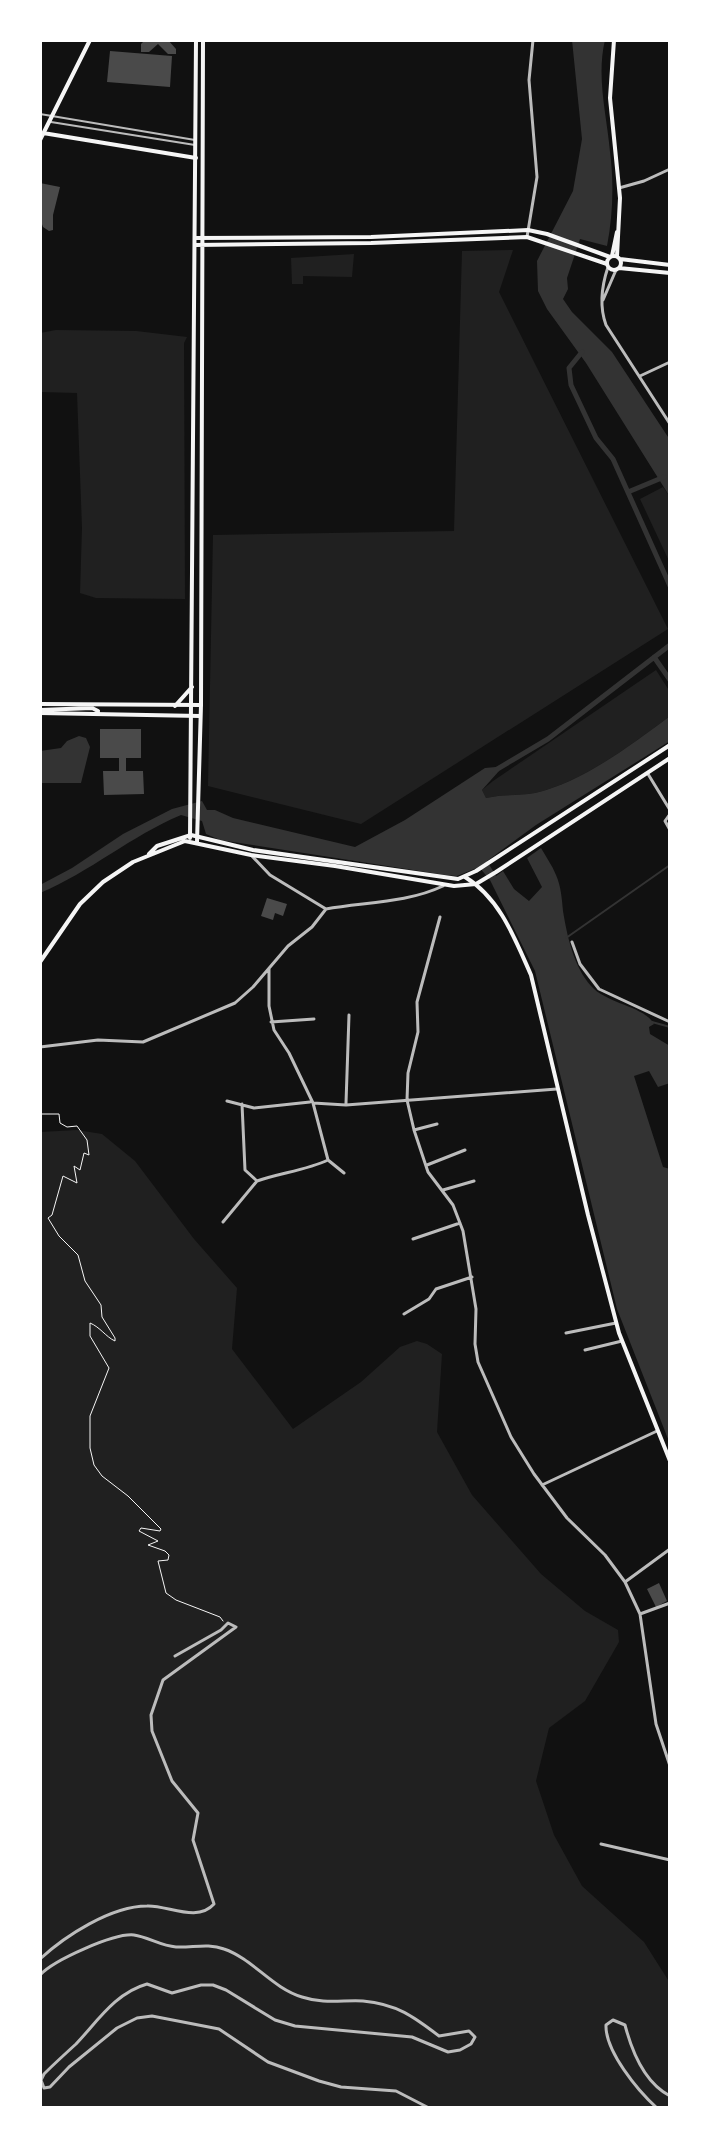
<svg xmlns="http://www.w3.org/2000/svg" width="710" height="2148" viewBox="0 0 710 2148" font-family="Manrope,sans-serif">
<rect width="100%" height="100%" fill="#111"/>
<!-- green -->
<path fill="#202020" d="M513 250 499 292 668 629 361 824 208 786 213 535 454 531 462 251Z
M354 254 352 277 303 276V284H292L291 258Z
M56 330 136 331 187 337 184 343 185 599 96 598 80 593 82 528 77 393 40 392V333Z
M663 487 670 497V563L640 499Z
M656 670 670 692V716C631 745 583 782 535 793 519 796 502 794 486 798L482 790 493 781Z
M77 1130 102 1134 135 1161 194 1239 237 1288 232 1349 293 1429 361 1382 400 1347 417 1341 427 1344 442 1354 437 1432 472 1495 541 1574 585 1611 618 1630 619 1642 585 1701 549 1728 536 1781 554 1835 582 1886 644 1942 670 1983V2108H40V1132Z"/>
<!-- water -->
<path fill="#333" d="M572 40H605C596 77 607 116 610 152 614 183 613 215 607 246L580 239 567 278 568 289 563 299 572 312 612 352 670 440V497L586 363 547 309 538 291 537 261 573 191 582 139Z
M670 716V741L536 825 487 861 496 876 503 871 514 889 529 901 542 887 527 858 541 848C546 857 552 865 556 875 561 886 562 900 563 911 567 936 574 967 591 986 607 1004 644 1006 654 1024L649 1027 650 1034 670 1046V1083L658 1087 649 1071 634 1076 663 1167 670 1169V1444L617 1309 535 971 490 880 479 867 457 876 445 875 220 840 206 834 202 821 181 815C131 836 90 872 40 893V885L72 868 123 834 172 809 202 801 207 810H215L233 818 355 847 405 820 485 768 496 767 499 771 482 790 486 798C502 794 519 796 535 793 583 782 631 745 670 716Z
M79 736 86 738 90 747 81 783H40V751L61 748 67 741Z"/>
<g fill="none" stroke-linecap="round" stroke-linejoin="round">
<!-- stream -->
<path stroke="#333" stroke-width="2" d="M566 938 670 865
M652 1022 670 1027"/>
<!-- canal -->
<path stroke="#333" stroke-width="5" d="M582 352 569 368 571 385 596 438 613 459 670 586
M628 492 664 477
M654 657 670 680
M494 771 548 739 670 645"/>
</g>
<!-- building -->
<path fill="#4a4a4a" d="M145 40H168L176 49V54H168L158 44 149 52H141V44Z
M110 51 172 56 170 87 107 82Z
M40 183 60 187 53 215V230L49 231 43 227 40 219Z
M100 729H141V758H126V771H143L144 794 104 795 103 771H119V758H100Z
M267 898 287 904 283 916 275 913 273 920 261 916Z
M659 1583 667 1601 656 1607 647 1589Z"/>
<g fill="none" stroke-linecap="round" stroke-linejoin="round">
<!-- path -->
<path stroke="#f5f5f5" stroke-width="1" d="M40 1114H59L60 1123 67 1127 77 1126 87 1140 89 1155 84 1153 80 1170 74 1166 77 1183 63 1176 52 1215 48 1218 59 1236 78 1255 85 1281 101 1305 102 1317 115 1338V1341C106 1337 100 1327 90 1323V1336L109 1368 90 1416V1448L94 1465 102 1476 128 1496 161 1529 160 1531 141 1528 139 1531 158 1541 148 1545 165 1551 169 1555 168 1560 158 1561 166 1593 176 1600 220 1617 223 1621"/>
<!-- pedestrian -->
<path stroke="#bcbcbc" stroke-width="2" d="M40 114 195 140
M51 122 195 145"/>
<!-- minor -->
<path stroke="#bcbcbc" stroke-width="3" d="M40 45 41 40
M619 188 644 181 670 169
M527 237 537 177 529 80 533 40
M640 376 670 362
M648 774 670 810
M670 814 665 821 670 830
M326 909C365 902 407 903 443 886
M440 917 417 1002 418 1032 408 1073 407 1100 414 1130 428 1172 453 1205 463 1231 476 1309 475 1344 478 1362 511 1437 534 1474 567 1518 605 1555 625 1582 640 1614 656 1724 670 1766
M572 942 580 964 599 989 670 1022
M269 969V1006L274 1030 289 1053 313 1103 328 1160 344 1173
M271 1022 314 1019
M40 1047 98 1040 143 1042 235 1003 253 987 288 946 312 927 326 909 270 875 251 855
M227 1101 254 1108 310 1102
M313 1103 346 1105 557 1089
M346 1103 349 1015
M414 1130 437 1124
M427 1165 465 1150
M257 1181C280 1173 307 1170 328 1160
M443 1190 474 1181
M223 1222 257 1181 245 1170 242 1104
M413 1239 460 1223
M404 1314 429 1299 436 1289 472 1277
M566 1333 616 1323
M585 1350 622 1341
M542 1485 657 1431
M625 1582 670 1549
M640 1614 670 1603
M601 1844 670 1860
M40 1959C65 1936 111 1906 147 1906 168 1905 197 1923 214 1904L193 1840 198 1813 172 1781 152 1731 151 1715 163 1680 236 1627 228 1623 221 1630 175 1656
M40 1975C54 1960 114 1933 134 1935 148 1937 161 1946 176 1947 192 1948 208 1943 224 1949 253 1959 272 1988 302 1997 323 2004 342 2000 363 2001 397 2004 414 2017 439 2036L469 2031 475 2037 471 2044 460 2050 448 2052 412 2037 295 2026 275 2020 226 1990 213 1985H201L172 1993 147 1984C115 1993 97 2022 76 2044 65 2054 54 2064 44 2074L41 2080 44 2088 50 2087 69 2067 117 2028 137 2018 152 2016 219 2029 268 2062 319 2081 341 2087 396 2091 429 2108
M657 2108C638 2091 605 2051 606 2025L613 2020 625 2025C632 2052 645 2083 670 2096"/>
<!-- tertiary -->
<path stroke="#bcbcbc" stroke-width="3" d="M608 267C602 285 599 306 606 325L670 424
M603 300 616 270"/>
<!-- secondary -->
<path stroke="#f5f5f5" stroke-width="4" d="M614 40 610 98 620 198 617 256
M43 133 196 158
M40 140 90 40
M612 256 617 232
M40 704 201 705
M40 710 92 708 98 711
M40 713 200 716
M465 877C500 898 515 939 531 975L588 1215 619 1333 670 1461"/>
<!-- primary -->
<path stroke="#f5f5f5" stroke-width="4" d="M195 238 371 237 528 230 547 234 610 257
M195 245 371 243 527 237 607 264
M607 263a7 7 0 1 1 14 0a7 7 0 1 1-14 0Z
M620 259 670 265
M619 268 670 273
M175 706 192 687
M190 838 196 40
M197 842 201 705 203 40"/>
<!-- trunk -->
<path stroke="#f5f5f5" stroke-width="4" d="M149 854 157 846 191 835 253 850 458 879 476 871 670 745
M40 962 80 904 103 882 133 862 185 841 251 855 335 866 454 886 476 884 496 872 670 758"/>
</g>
<!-- border -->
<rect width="710" height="2148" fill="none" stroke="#ffffff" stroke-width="84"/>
</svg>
